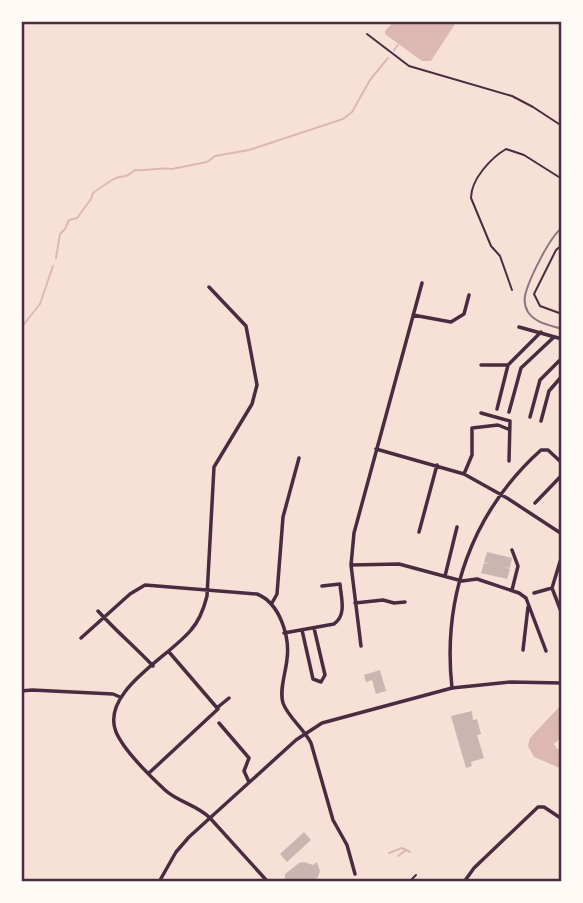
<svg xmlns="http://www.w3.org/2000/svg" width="583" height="903" viewBox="0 0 583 903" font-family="'Source Serif 4',serif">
<rect width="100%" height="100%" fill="#f7e1d7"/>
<!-- water -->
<path fill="#dcb8b0" d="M394 21H457L431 61H422L385 34V31Z
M562 704V737L554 744 557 749 562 748V769L534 757 528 746 530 738Z"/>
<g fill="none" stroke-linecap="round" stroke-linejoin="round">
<!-- stream -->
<path stroke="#dcb8b0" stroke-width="2" d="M394 50 398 45
M56 258 60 234 65 229 69 220 77 218 91 199 93 193C100 188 107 183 114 179 125 174 123 180 135 170 148 171 161 167 172 169L207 162 215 156 249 150 343 119 352 112 370 80 388 58
M21 328 40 304 53 266
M389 853 402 848 410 852
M398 856 406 850"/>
</g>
<!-- building -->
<path fill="#ccb4b1" d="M487 552 512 558 510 568 504 567 510 569 507 579 481 573 484 563 490 564 484 562Z
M380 670 386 691 376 694 372 680 366 682 364 675Z
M472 711 473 720 477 719 481 734 477 735 484 758 471 762 472 766 466 768 451 716Z
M304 832 311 840 287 862 280 854Z
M304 862 313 865 317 862 320 871 318 877 313 882 285 880V874L299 863Z"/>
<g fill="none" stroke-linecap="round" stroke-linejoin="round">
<!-- service -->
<path stroke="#4a2c40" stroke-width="2" d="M367 34 409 66 512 96 533 107 562 126
M562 245 556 250 534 294 540 306 562 314
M512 290 500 256 491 246 471 198C471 179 491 158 506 149L524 155 562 179
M409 882 416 875"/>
<!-- minor -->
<path stroke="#4a2c40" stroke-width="3.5" d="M209 287 246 326 257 385 252 404 214 467 207 596C204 608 199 621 191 630 169 657 100 692 116 732 124 751 150 776 165 790 178 802 197 805 210 818
M413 315 451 322 464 314 469 295
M519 327 562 339
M481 365H508
M497 409 508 365 541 332
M509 412 521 368 554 337
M481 413 510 421 509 461
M530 417 540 380 562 358
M541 421 549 391 562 376
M376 449 464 474 507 498 562 534
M464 474 472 455V428L498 425 508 429
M535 503 562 475
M419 532 437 465
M512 550 518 566 512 590
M562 555 552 588 562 614
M351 565 399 564 462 581 477 579 519 593 526 598 546 651
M445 576 457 527
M534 593 552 588
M272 603 277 594 283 517 299 458
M355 603 383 600 394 603 405 602
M98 611C116 631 135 647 153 666
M302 630 313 679 321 682 325 675 314 628
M284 633 334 624C347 615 341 598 340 584L322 586
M81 638 130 594 145 585 257 594C280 603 290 637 287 659 286 672 279 690 283 703 288 717 304 729 311 743L333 820 347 845 355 874
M361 646 351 565 354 533 422 283
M523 650 528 607
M452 688C442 597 472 512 541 450H548L562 463
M21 691 32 690 113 694 120 697
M218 707 229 698
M219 723 249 758 244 771 249 782
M149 773 218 709 169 652
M464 882 474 868 538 807H544L562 819"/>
<!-- tertiary -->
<path stroke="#4a2c40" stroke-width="3.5" d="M210 818 268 882
M159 882 176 852 189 837 296 740 322 723 452 688 511 682 562 683"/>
<!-- tram -->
<path stroke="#8f747c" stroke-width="2" d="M562 228C550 236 528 281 525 296 524 302 525 307 528 312 535 323 550 325 562 329"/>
</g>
<!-- border -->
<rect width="583" height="903" fill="none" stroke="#fffaf5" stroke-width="46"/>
<rect x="23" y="23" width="537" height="857" fill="none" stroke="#4a2c40" stroke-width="2.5"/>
</svg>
